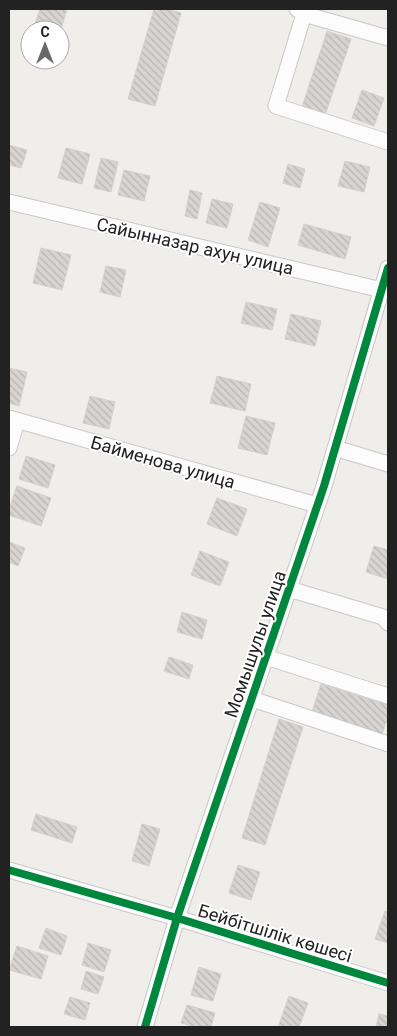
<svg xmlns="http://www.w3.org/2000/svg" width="397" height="1036" viewBox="0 0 397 1036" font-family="Roboto,sans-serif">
<defs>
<pattern id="building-back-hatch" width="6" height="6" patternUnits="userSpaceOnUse" patternTransform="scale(1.25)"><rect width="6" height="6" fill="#d7d4d2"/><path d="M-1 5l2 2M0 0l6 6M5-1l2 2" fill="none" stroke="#b8b6b4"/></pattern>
</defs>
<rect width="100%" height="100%" fill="#f0eeeb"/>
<!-- building -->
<path fill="url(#building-back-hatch)" stroke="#d3d0cc" d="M40 9H67L60 33V30H33Z
M154 9H166L181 13 155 106 128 99Z
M327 31 351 39 324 118 301 110Z
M362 90 384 98 374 126 352 118Z
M9 145 27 150 21 168 9 165Z
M66 148 90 154 82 184 58 178Z
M101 158 118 162 111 192 94 188Z
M345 161 370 167 364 192 338 186Z
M288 164 305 169 300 188 283 183Z
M124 170 150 176 144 201 118 195Z
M190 190 202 193 197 219 185 216Z
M212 199 233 204 227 228 206 223Z
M260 202 280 208 268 247 248 240Z
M304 224 351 237 345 259 298 245Z
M41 248 71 255 62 290 33 283Z
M106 266 126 270 120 297 100 292Z
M246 302 277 309 272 330 241 323Z
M291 314 321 321 315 346 285 339Z
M9 368 27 372 19 406 9 403Z
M217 376 251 384 245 411 210 403Z
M90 396 115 402 109 429 83 423Z
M246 416 275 423 267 455 238 448Z
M26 456 55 465 48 488 19 479Z
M17 486 51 498 41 526 9 515V509Z
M217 498 247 509 237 536 207 524Z
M9 542 25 548 18 566 9 562Z
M374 546 388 550V579L366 572Z
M200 551 229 562 220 586 191 575Z
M182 612 207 620 202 639 177 632Z
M169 657 193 665 189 679 164 671Z
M321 684 388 705V716L382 734 312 712Z
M279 719 303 727 265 845 242 838Z
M36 814 77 827 72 843 31 830Z
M142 824 160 829 149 866 132 861Z
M238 865 260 872 251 900 229 893Z
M385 911 388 912V943L375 939Z
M46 928 67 936 61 955 39 948Z
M88 943 111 950 104 972 82 965Z
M17 946 48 956 41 979 9 970Z
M199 967 221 974 213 1001 191 995Z
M86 971 104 977 98 994 81 989Z
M289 996 308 1003 299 1027H278Z
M70 997 90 1003 85 1020 64 1014Z
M187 1005 215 1013 211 1027H196L181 1023Z
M379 1014 388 1016V1027H376Z"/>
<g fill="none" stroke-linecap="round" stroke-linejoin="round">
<!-- minor casing -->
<g stroke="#c9c8c7" stroke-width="17">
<path id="minor" d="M297 9 304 14 276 106 388 142
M304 14 388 38
M9 202 382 290
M9 418 317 505
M9 448 17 421
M335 448 388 464
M289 589 383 617 388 623
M266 657 388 696
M252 699 388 744
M9 870 177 918 388 983
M145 1027 177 918 324 486 388 268"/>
</g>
<!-- minor -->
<use href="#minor" stroke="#fdfcfc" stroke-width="15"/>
<!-- cycleway casing -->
<g stroke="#fff" stroke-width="11">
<path id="cycleway" d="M9 870 177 918 388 983
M145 1027 177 918 324 486 388 268"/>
</g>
<!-- cycleway -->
<use href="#cycleway" stroke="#00873e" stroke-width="8"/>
</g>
<g text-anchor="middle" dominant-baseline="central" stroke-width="4" stroke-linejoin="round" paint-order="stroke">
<!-- street labels -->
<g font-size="18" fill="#222" stroke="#fff">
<text transform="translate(195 246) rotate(13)">Сайынназар ахун улица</text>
<text transform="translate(163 462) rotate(16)">Байменова улица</text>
<text transform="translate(255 644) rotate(-71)">Момышулы улица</text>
<text transform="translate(275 933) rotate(17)">Бейбітшілік көшесі</text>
</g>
</g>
<!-- border -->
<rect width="397" height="1036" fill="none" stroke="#222222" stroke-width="20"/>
<!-- north arrow -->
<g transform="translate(45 45)"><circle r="24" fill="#ffffff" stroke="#a7a7a7"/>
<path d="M0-4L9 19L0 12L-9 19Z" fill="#6a6968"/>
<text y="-8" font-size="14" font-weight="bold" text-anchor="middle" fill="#222222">С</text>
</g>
</svg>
